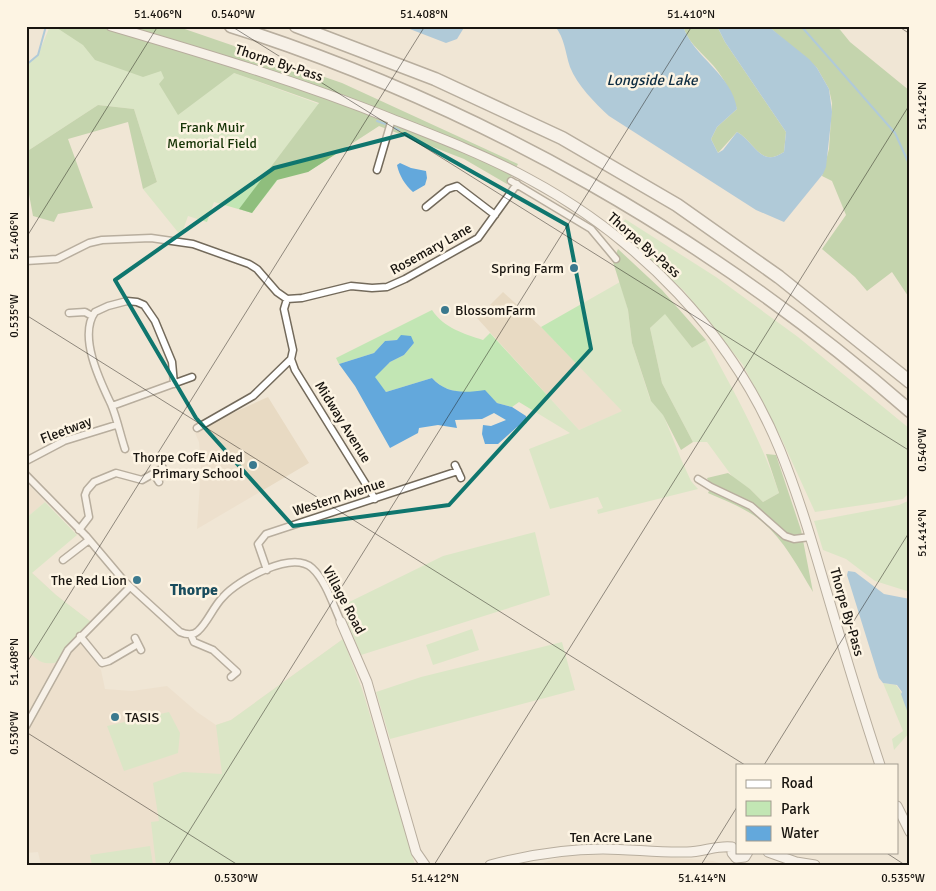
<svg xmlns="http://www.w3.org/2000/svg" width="936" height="891" viewBox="0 0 936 891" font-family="Signika,sans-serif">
<rect width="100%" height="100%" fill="#f0e6d5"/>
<!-- built -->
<path fill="#e8dac3" d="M503 292 541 327 623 411 579 430 477 318Z
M268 397 309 463 197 529 201 467 199 442 195 433 202 427Z
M26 482 45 502 26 518Z
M26 567 56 595 95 625 82 645 101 670 105 689 132 691 167 686 197 712 216 725 231 720 343 639 363 692 415 865H41L38 852 26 853Z
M629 854 713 861 726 865 540 864 564 856Z"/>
<!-- green -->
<path fill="#c2e6b4" d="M50 26H71L234 73 379 126 308 172 286 169 252 213 214 202 207 222 188 216 181 236 143 189 157 182 134 109 98 105 26 152V65L38 55Z
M625 219 716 277 798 337 910 429V492L903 499 815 512 782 440 743 365 684 291 618 230Z
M620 282 628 310 632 343 650 399 663 414 681 459 691 481 698 489 598 514 597 510 603 508 598 497 550 509 529 449 570 433 519 402 512 407 497 403 485 391C464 393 447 394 432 378L386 392 374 377 390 362 404 355 414 343 397 340 385 341 374 353 339 364 336 358 432 310C444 328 464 334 483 340L490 333 579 430 622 411 541 327Z
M665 313 692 348 706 340C733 390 761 439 779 493L763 502 750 489 734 479 707 442H693L662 383 650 328Z
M910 500V592L875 581 846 559 823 550 814 521 899 505Z
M45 502 77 535 32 573 56 595 95 625 59 662C40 666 38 660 26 649V518Z
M535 532 550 595 361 655 341 606 443 556Z
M472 629 479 650 433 665 426 645Z
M343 639 363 692 415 865H156L151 822 159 821 153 783 183 772 222 774 216 725 231 720Z
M562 642 575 690 390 739 376 692 421 677Z
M883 683 896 685C907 698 910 716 910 732L894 750 892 739 903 731Z
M169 712 180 733 178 753 124 771 107 726Z
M150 846 153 865H92L90 855Z"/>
<!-- forest -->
<path fill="#8fbe7d" d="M54 26H176L342 83 518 164 507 184 464 159 379 126 308 172 277 180 252 213 239 209 319 103 234 73 178 115 159 84 164 78 161 71 143 77 95 60 83 45Z
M683 26H717L725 42 786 132 784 152C760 168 756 143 737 132L718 153 711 139 717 127 737 109C731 91 722 74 709 61 698 49 688 42 683 26Z
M768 26H837L850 42 910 91V299L892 272 867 291 855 277 822 249 846 215 832 181 822 176 829 149 832 103 829 89 817 68Z
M98 105 134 109 157 182 143 189 128 122 68 139 93 208 58 214 54 222 33 216 26 178V152Z
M618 249 662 290 706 340 692 348 665 314 650 328 662 383 693 442 681 450 663 415 651 401 632 343 628 310 613 262Z
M766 454 776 455 801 530 813 592C796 564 779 530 750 513 737 505 722 499 708 493L711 487 707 478 728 473 750 489 763 502 779 493Z"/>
<!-- water -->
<path fill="#63a8dc" d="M402 26H465L457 39 446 43Z
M555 26H683C693 57 732 74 737 109L717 127 711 139 718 153 723 150 737 132C756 143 760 168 784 152L786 132 725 42 717 26H768L809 59 817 68 829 89 832 112 826 167 823 174 784 222 756 210 609 116C595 103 577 85 570 67 565 52 565 39 555 26Z
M400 163 411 168 426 171 427 178 425 185 413 192C405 185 399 175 397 165Z
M401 335 411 336 414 343 404 355 390 362 375 377 386 392 432 378C447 394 464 393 485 390L497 403 512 407 526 416 527 423 517 427 498 444H485L482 434 483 425 491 426 506 420 494 413 482 419 455 420 457 428 438 425 419 428 418 433 390 448 355 386 339 364 374 353 385 341 397 340Z
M848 571 855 572 884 594 910 599V719L901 694 902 692 897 685 883 683 879 678 847 575Z"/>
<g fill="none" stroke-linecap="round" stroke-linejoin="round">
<!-- stream -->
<path stroke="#63a8dc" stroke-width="2" d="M801 26 895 133 910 166
M26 65 38 55 46 26
M377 121 388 125
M392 127 399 130"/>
<!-- minor casing -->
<g stroke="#736a5b" stroke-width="9">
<path id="minor" d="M377 170 392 119
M511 181 591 229 616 259
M426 207 448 189 457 186 495 215
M26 261 57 259 89 243 102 240 151 238 193 244 249 264 257 269 277 292 287 299 302 298 351 286 372 288 387 287 405 279 478 238 517 184
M69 313 85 312 92 316
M291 359 295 370 375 499
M112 406 192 377
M197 428 253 396 291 359 293 350 284 309 287 299
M125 449C120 434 117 418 111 404 100 381 78 336 95 312L108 306 127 301 137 302 144 305 155 321 172 362 174 384
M26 461 64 441 116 425
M455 465 461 478
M154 474 159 482
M26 475 86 536 124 581 180 632C187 635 193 636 198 631 208 622 213 607 223 597 238 580 292 550 312 568 326 581 333 605 341 622
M698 479 711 487 751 506 785 536 794 539 810 537
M79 530 89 517 85 495 87 490 94 482 116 473 142 480 163 468
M63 560 89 540
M267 570 258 544 266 534 458 471
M191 635 194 642 213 650 237 672 231 677
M80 636 102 663 109 661 138 644
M135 638 141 650
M26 726 68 650 130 587"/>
</g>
<!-- tertiary casing -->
<g stroke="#736a5b" stroke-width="11">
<path id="tertiary" d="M341 622 367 682 416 852 425 865
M732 847V853L736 858 745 857 748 852
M768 852 796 862 815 865
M490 865C528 855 565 849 603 849 631 849 659 853 687 852 703 852 717 845 732 847"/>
</g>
<!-- secondary casing -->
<g stroke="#736a5b" stroke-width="11">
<path id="secondary" d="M111 26C206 54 300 82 392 119 438 137 485 155 529 179 639 238 733 335 780 450 799 497 813 545 827 593 844 651 861 708 880 765
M897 806 910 832"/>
</g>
<!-- motorway casing -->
<g stroke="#736a5b" stroke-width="15">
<path id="motorway" d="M231 26C481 106 712 238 910 411
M296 26 435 79 562 138 677 205 779 277 910 382"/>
</g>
<!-- minor -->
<use href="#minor" stroke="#fff" stroke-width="6"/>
<!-- tertiary -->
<use href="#tertiary" stroke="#fff" stroke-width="9"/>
<!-- secondary -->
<use href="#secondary" stroke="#fff" stroke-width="9"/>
<!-- motorway -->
<use href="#motorway" stroke="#fff" stroke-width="12"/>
</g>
<!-- marked area -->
<path d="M0 0H936V891H0ZM405 134 567 225 591 349 449 505 293 526 196 418 115 280 274 168Z" fill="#f0e6d5" fill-opacity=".55" fill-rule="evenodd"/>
<path fill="none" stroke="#0f766e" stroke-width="4" stroke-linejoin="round" d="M405 134 567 225 591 349 449 505 293 526 196 418 115 280 274 168Z"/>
<!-- ticks -->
<path fill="none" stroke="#191510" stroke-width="1" stroke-opacity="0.45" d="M231 26 910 451M898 26 910 34M26 238 158 26M26 315 745 765M26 664 425 26M26 732 238 865M764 765 910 531M885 852 905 865M168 865 692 26M434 865 910 104M701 865 737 807"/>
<!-- markers -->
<g fill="#3b798e" stroke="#fdf4e3" stroke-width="2">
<circle cx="574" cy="268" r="5"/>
<circle cx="445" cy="310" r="5"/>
<circle cx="253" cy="465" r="5"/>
<circle cx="137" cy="580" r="5"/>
<circle cx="115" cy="717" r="5"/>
</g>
<g text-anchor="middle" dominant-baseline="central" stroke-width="5" stroke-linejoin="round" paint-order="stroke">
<!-- street labels -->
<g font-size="14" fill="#191510" stroke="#fdf4e3">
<text transform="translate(279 63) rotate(18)">Thorpe By-Pass</text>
<text transform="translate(644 245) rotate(41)">Thorpe By-Pass</text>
<text transform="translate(431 249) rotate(-29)">Rosemary Lane</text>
<text transform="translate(343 422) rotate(58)">Midway Avenue</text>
<text transform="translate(66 430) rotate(-21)">Fleetway</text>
<text transform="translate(339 497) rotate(-18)">Western Avenue</text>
<text transform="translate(344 600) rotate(62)">Village Road</text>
<text transform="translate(847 612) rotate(74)">Thorpe By-Pass</text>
<text x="611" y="837">Ten Acre Lane</text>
</g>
<!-- park labels -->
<g font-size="14" fill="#153305" stroke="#fdf4e3">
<text x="212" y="127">Frank Muir<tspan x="212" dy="16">Memorial Field</tspan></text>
</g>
<!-- poi labels -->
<g font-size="14" fill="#191510" stroke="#fdf4e3" text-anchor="end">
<text x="564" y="268">Spring Farm</text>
<text x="455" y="310" text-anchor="start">BlossomFarm</text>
<text x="243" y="457">Thorpe CofE Aided<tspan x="243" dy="16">Primary School</tspan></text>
<text x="127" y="580">The Red Lion</text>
<text x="125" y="717" text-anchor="start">TASIS</text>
</g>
<!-- water labels -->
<g font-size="15" font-style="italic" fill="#0e2d42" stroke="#fdf4e3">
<text x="652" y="80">Longside Lake</text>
</g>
<!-- quarter labels -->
<g font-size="16" font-weight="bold" fill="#194c5d" stroke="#fdf4e3">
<text x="194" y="590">Thorpe</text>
</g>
</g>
<!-- border -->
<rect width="936" height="891" fill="none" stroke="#fdf4e3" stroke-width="55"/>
<!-- legend -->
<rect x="736" y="764" width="162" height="90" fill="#fdf4e3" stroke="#a29b8f"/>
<rect x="746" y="780" width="25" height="8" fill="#ffffff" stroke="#a29b8f"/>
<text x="781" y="788" font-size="15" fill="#191510">Road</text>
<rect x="746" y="801" width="25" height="15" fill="#c2e6b4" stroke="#a29b8f"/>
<text x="781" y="814" font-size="15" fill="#191510">Park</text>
<rect x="746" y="826" width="25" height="15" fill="#63a8dc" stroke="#a29b8f"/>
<text x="781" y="838" font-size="15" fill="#191510">Water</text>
<rect x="28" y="28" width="880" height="836" fill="none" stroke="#191510" stroke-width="2"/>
<g font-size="12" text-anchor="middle" fill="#191510">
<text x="158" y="18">51.406°N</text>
<text x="233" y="18">0.540°W</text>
<text x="424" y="18">51.408°N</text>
<text x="691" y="18">51.410°N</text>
<text transform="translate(922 106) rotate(-90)" y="4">51.412°N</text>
<text transform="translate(14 236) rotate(-90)" y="4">51.406°N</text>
<text transform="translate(14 316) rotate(-90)" y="4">0.535°W</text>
<text transform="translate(922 450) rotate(-90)" y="4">0.540°W</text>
<text transform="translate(922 533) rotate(-90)" y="4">51.414°N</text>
<text transform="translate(14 662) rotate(-90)" y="4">51.408°N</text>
<text transform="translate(14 733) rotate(-90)" y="4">0.530°W</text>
<text x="236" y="882">0.530°W</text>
<text x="435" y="882">51.412°N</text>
<text x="702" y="882">51.414°N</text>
<text x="903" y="882">0.535°W</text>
</g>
</svg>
